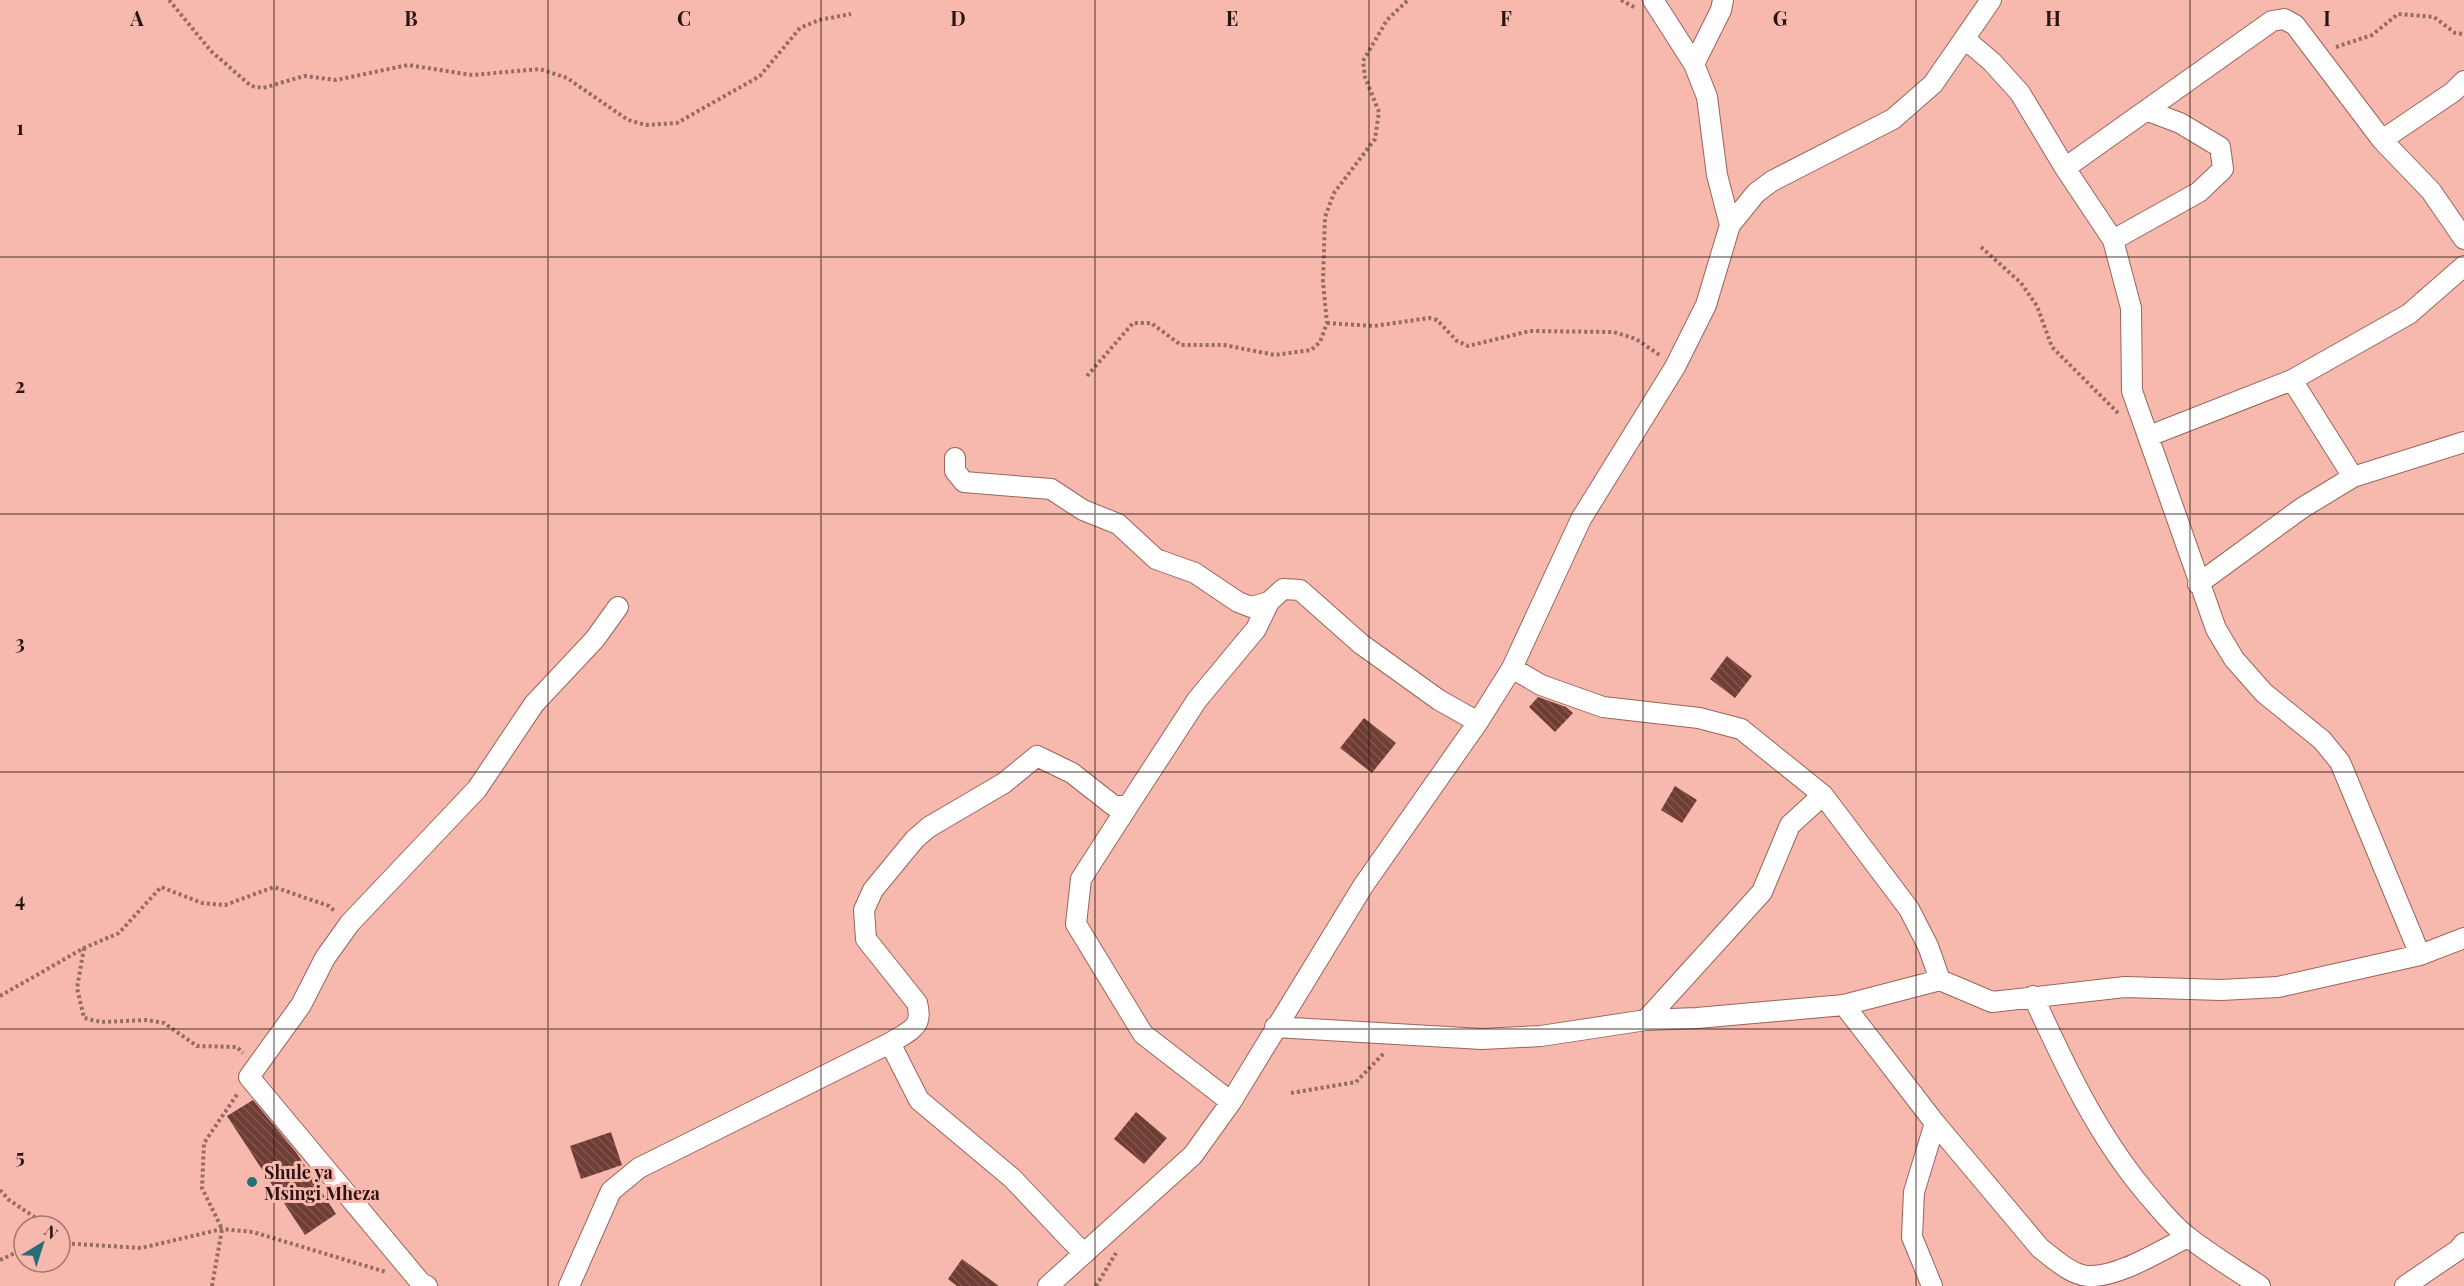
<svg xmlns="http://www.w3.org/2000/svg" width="2464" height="1286" viewBox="0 0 2464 1286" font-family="'Playfair Display',serif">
<defs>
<pattern id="building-back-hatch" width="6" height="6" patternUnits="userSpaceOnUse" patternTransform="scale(1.5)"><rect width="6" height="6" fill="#703d34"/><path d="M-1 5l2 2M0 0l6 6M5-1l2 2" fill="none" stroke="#80564e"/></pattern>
</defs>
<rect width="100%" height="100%" fill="#f7b9ae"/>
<!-- building -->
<path fill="url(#building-back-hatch)" d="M1727 656 1752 676 1735 698 1710 679Z
M1538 697 1566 707 1573 713 1555 732 1529 707Z
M1364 718 1396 743 1372 773 1340 748Z
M1675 786 1697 800 1682 823 1661 810Z
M253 1100 296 1152 336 1214 305 1235 227 1116Z
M1136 1112 1167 1138 1144 1164 1114 1139Z
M611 1132 622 1165 581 1179 570 1146Z
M962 1259 999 1286H957L948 1279Z"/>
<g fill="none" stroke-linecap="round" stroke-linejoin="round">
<!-- minor casing -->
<g stroke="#9b645a" stroke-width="22">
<path id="minor" d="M1653 0 1694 64 1707 97 1717 175 1730 225
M1965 39 1992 62 2020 93 2065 168 2113 240 2131 308 2132 391 2216 629 2234 659 2264 693 2322 740 2340 762 2420 955
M1694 64 1721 10 1723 0
M2382 140 2453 92 2464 81
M2065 168 2272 21 2284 19 2295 25 2382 140 2431 191 2464 239
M2113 240 2199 192 2223 169 2220 147 2180 123 2148 111
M2292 380 2353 477
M2149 436 2292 380 2409 314 2464 266
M955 458V471L964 482 1051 489 1083 510 1118 524 1156 559 1195 573 1238 602 1251 607 1269 602 1283 589 1300 590 1361 644 1439 700 1478 722
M2198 584 2302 508 2353 477 2464 442
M1512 668 1541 685 1603 707 1699 718 1741 729 1823 795 1909 909 1928 946 1940 980
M1128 806 1081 879 1076 924 1143 1034 1231 1102
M2033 996C2065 1066 2097 1135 2147 1194 2160 1209 2172 1225 2188 1237 2211 1255 2236 1270 2260 1286
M1844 1005 1935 1123 2040 1248C2053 1258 2071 1275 2088 1276 2118 1278 2161 1250 2188 1237
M1646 1020 1762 892 1790 825 1823 795
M1275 1027 1482 1039 1541 1036 1646 1020 1697 1018 1844 1005 1940 980 1992 1002 2125 987 2221 990 2278 987 2420 955 2464 938
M890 1043 919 1100 1012 1178 1084 1254
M427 1286 421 1283 249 1077 301 1005 325 958 350 923 477 789 534 704 595 639 618 607
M569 1286 611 1191 639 1168 890 1043C909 1031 924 1028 917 1003L866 939 864 910 873 890 915 839 929 827 1004 783 1037 756 1072 773 1114 806H1128L1197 700 1256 629 1269 602
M1048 1286 1193 1155 1231 1102 1363 886 1478 722 1512 668 1581 519 1675 367 1706 305 1730 225 1756 193 1772 181 1893 119 1933 84 1991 0
M1932 1286 1912 1237 1914 1192 1935 1123
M2405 1286 2458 1250 2464 1243"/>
</g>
<!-- path -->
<path stroke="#966b64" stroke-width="4" stroke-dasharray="3 3" stroke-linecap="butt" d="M169 0 211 51 251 86 263 88 304 76 336 80 408 65 472 75 540 69 567 78 628 120 646 125 677 123 760 76 800 28 819 20 851 14
M1621 0 1636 8
M2336 47 2372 35 2398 14 2434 17 2455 33 2464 34
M1981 247 2021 283 2037 306 2052 347 2118 413
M1327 323 1374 326 1429 318 1437 320 1457 341 1468 346 1530 331 1614 332 1636 339 1661 356
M1087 376 1133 323H1151L1181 345H1224L1275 355 1311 350 1320 342 1327 323 1323 282 1325 217 1334 193 1375 139 1379 112 1365 77 1363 61 1387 20 1408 0
M84 948 77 988 84 1018 101 1022 147 1020 164 1023 197 1046 237 1047 243 1053
M0 996 84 948 119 933 161 887 202 903 225 905 274 887 329 906 336 912
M1291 1093 1356 1082 1385 1052
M0 1190 9 1200 48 1226
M60 1235 70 1242
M60 1243 141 1248 222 1229 253 1232 386 1272
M0 1260 24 1249
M212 1286 222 1229 202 1188 204 1143 238 1093
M1096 1286 1116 1253"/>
<!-- minor -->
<use href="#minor" stroke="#fff" stroke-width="20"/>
</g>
<!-- grid -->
<path fill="none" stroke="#2a1411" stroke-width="1.5" stroke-opacity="0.55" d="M274 0V1286M548 0V1286M821 0V1286M1095 0V1286M1369 0V1286M1643 0V1286M1916 0V1286M2190 0V1286M0 257H2464M0 514H2464M0 772H2464M0 1029H2464"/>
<!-- markers -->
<circle fill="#266e7a" stroke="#f7b9ae" stroke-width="2" cx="252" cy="1182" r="6"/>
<g text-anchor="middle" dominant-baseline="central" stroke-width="6" stroke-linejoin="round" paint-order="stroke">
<!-- poi labels -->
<g font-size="18" font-weight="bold" fill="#2a1411" stroke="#f7b9ae" text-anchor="start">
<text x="264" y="1172">Shule ya<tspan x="264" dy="21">Msingi Mheza</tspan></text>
</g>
</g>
<g font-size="20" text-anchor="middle" font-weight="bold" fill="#2a1411" stroke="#f7b9ae" stroke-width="6" stroke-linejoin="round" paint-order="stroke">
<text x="137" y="26">A</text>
<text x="411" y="26">B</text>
<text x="684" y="26">C</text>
<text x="958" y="26">D</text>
<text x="1232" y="26">E</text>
<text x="1506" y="26">F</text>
<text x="1780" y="26">G</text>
<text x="2053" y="26">H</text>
<text x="2327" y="26">I</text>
<text x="20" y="135">1</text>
<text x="20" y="393">2</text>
<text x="20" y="650">3</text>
<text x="20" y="907">4</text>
<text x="20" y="1164">5</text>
</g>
<!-- north arrow -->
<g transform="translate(42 1244) rotate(38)"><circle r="28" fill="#f7b9ae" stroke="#a5776f" stroke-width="1.5"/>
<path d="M0-4.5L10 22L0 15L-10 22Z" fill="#266e7a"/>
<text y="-9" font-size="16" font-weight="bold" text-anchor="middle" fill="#2a1411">N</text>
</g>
</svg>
